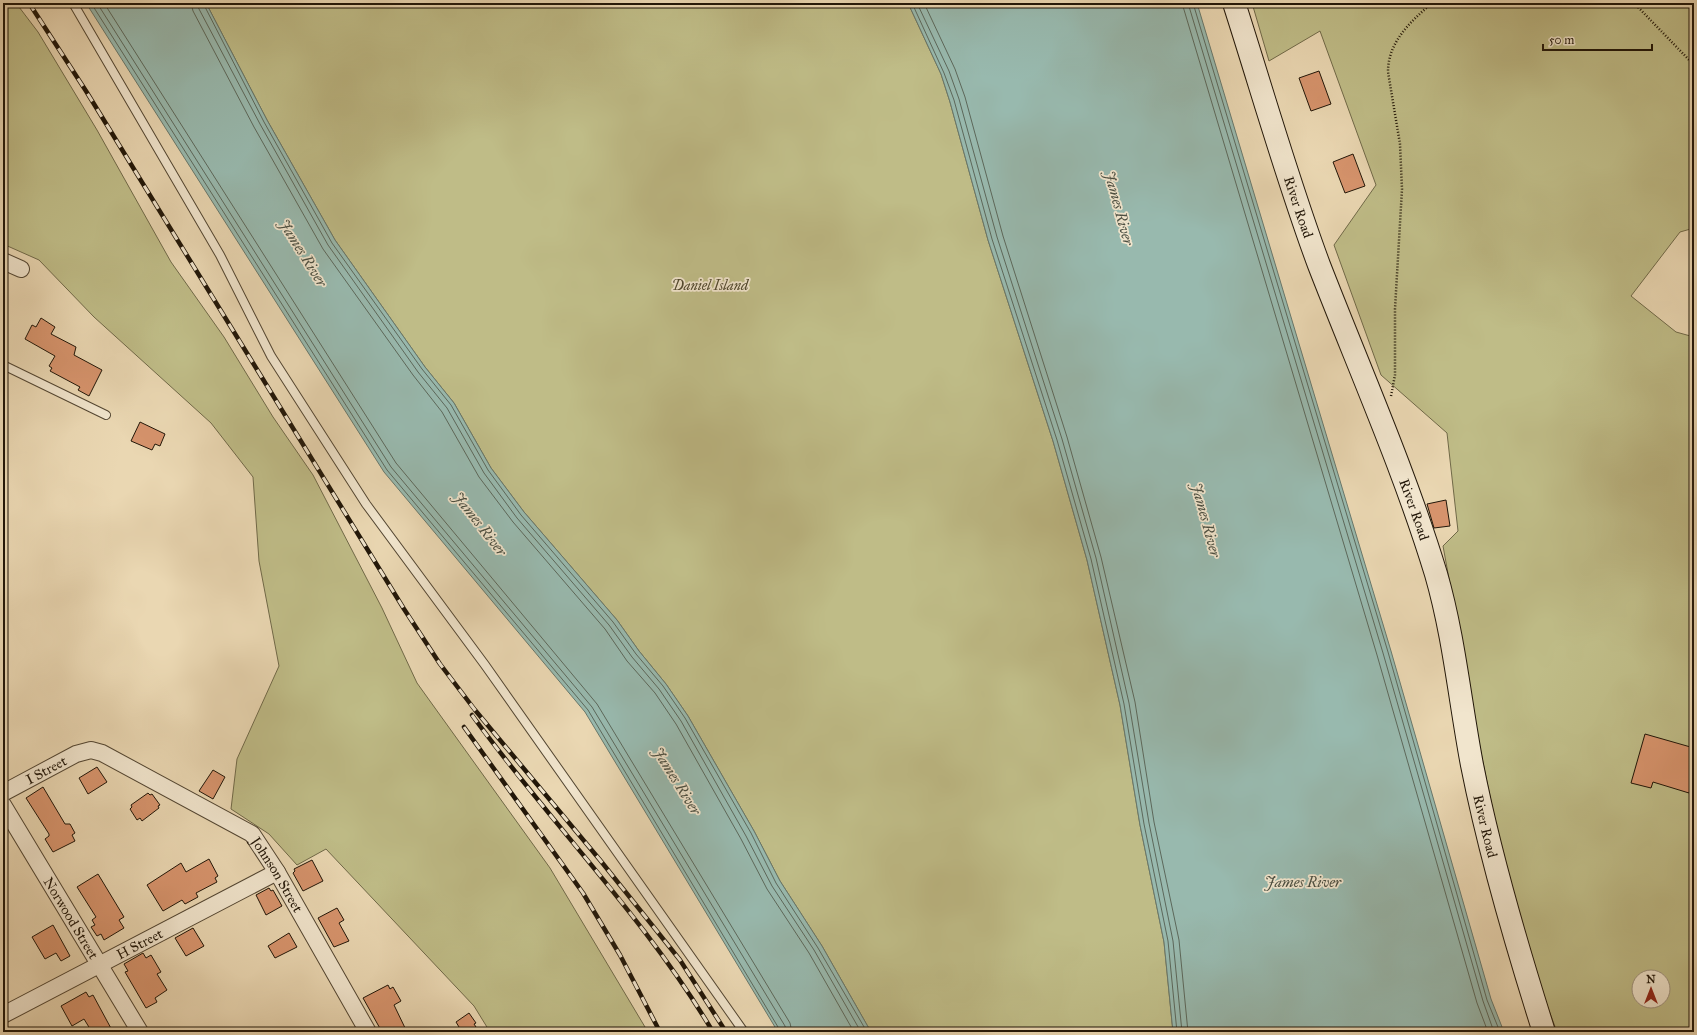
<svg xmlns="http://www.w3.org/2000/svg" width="1697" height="1035" viewBox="0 0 1697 1035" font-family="'IM FELL Great Primer',serif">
<rect width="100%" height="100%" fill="#ead7b2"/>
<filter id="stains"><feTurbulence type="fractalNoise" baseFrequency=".005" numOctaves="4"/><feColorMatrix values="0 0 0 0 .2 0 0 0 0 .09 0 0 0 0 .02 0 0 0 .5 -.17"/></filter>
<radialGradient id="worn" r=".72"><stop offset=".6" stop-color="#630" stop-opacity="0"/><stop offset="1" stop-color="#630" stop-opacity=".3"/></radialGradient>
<!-- green -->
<path fill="#bfbc87" stroke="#706948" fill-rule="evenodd" d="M3 3H16L38 32 97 130 171 262 224 337 273 417 313 475 382 608 417 683 550 868 648 1032H490L474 1006 326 849 297 865 269 834 231 809 237 759 279 666 259 561 253 477 211 423 94 317 39 260 3 244Z
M206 3H908L941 74 950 102 988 240 1053 441 1087 560 1120 705 1140 825 1164 942 1173 1032H871L822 946 780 881 754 831 688 716 666 684 639 651 617 620 524 512 491 468 454 403 425 367 335 240 267 120Z
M1252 3H1694V228L1680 232 1631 296 1676 332 1694 337V1032H1557C1549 1010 1540 988 1533 966 1491 830 1469 686 1443 546L1458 531 1447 433 1381 375 1334 245 1376 185 1320 31 1269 61ZM1639 977H1663V1001H1639Z"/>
<!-- water -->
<path fill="#98b9ae" stroke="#68786c" d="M86 3H206L267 120 335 240 425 367 454 403 491 468 524 512 617 620 639 651 666 684 688 716 754 831 780 881 822 946 871 1032H778L585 712 384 472Z
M908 3H1197L1391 651 1491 999 1504 1032H1173L1164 942 1140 825 1120 705 1087 560 1053 441 988 240 950 102 941 74Z"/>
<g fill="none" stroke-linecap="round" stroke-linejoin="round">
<!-- shore -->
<path stroke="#5c685b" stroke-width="1" d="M91 3 387 470 588 710 781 1032
M97 3 391 467 592 707 785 1026 786 1032
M104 3 396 463 597 704 790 1023 792 1032
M191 3 193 11 254 127 323 249 413 375 442 412 479 477 513 522 605 629 627 661 655 693 676 724 741 839 767 889 809 953 854 1032
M197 3 199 9 260 124 328 245 418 372 447 408 484 473 517 518 609 625 632 657 659 689 681 721 746 836 772 886 814 950 861 1032
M203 3 264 122 332 243 422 369 451 405 488 470 521 515 613 622 636 654 663 686 685 718 751 833 776 883 818 948 867 1032
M912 3 944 73 954 100 992 239 1057 440 1091 559 1124 704 1144 824 1168 941 1177 1032
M917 3 949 71 959 99 997 237 1062 439 1096 558 1129 703 1149 823 1173 941 1182 1032
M924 3 955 69 965 97 1003 236 1067 437 1101 557 1135 702 1154 822 1179 940 1188 1032
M1182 3 1377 655 1477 1003 1488 1032
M1188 3 1383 653 1483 1001 1494 1032
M1193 3 1388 652 1487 1000 1500 1032"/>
</g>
<!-- building -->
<path fill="#d7946d" stroke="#211608" d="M1319 71 1331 104 1311 111 1299 78Z
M1353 154 1365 186 1345 193 1333 162Z
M41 318 55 327 51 334 76 347 74 355 102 370 89 396 78 390 80 387 50 371 52 368 49 366 55 356 25 339 32 325 36 327Z
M140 422 165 434 160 446 155 444 152 450 131 441Z
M1446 500 1450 526 1434 528 1427 504Z
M1645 734 1694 748V777L1689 793 1653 782 1651 788 1631 783Z
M97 767 107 782 88 794 79 778Z
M213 770 225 777 213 799 199 791Z
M43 787 65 824H70L75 833 72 835 75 841 53 852 45 839 49 836V834L26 798Z
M148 793 150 795 152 794 160 805 158 806 159 808 142 821 140 818 137 820 130 809 132 807 131 805Z
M209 859 218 876 215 878 217 882 196 893 198 897 185 904 182 900 163 911 147 885 181 863 186 872Z
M312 860 323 881 303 891 293 873 295 871 294 869Z
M98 874 124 917 119 920 124 928 104 940 101 934 97 936 91 927 95 925 92 920 96 917 77 887Z
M269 888 271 891 273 890 282 906 266 915 256 895Z
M337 908 344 920 339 923 349 941 334 947 318 918Z
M53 925 70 956 61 961 56 953 45 959 32 937Z
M193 928 204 946 186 956 175 938Z
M289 933 297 947 275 958 268 946Z
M143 953 146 958 151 955 161 972 157 974 167 990 155 998 157 1002 146 1008 125 972 128 971 124 964Z
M388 985 390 989 393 987 401 1001 394 1005 407 1032H382L363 998Z
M86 992 89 997 93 995 113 1032H92L84 1019 72 1026 61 1006Z
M469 1013 476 1023 474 1024 476 1027 468 1032H462L456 1022Z"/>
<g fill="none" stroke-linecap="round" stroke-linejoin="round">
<!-- lane casing -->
<g stroke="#534632" stroke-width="10">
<path id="lane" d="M73 3 220 255 271 356 366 504 485 665 744 1032
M3 365 106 415"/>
</g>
<!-- street casing -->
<g stroke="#534632" stroke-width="18">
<g id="street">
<path d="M3 261 21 269"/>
<path id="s1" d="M3 793 76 754 91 750 102 753 252 834 277 872 368 1032"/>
<path id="s2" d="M3 805 140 1032"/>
<path id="s3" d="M3 1015 277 872"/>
</g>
</g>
<!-- secondary casing -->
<g stroke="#211608" stroke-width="24">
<g id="secondary">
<path id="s4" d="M1234 3C1262 90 1287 179 1319 265 1359 368 1404 469 1436 574 1454 636 1460 702 1472 765 1490 856 1516 944 1544 1032"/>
</g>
</g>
<!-- path -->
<path stroke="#211608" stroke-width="2.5" stroke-dasharray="1 2" stroke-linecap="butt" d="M1634 3 1694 65
M1391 396 1395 375V309L1402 189 1400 144 1388 72C1388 42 1410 22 1432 3"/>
<!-- lane -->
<use href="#lane" stroke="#f1e5cd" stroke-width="8"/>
<!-- street -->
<use href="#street" stroke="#f1e5cd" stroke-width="16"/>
<!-- secondary -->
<use href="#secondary" stroke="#f1e5cd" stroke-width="22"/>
<!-- rail casing -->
<g stroke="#211608" stroke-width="4.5">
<path id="rail" d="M29 3 86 91 404 609 440 664 475 710 600 860 680 960 726 1032
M472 715C550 823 645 917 713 1032
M464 727 583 893 620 955 660 1032"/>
</g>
<!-- rail -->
<use href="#rail" stroke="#f1e5cd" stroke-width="3" stroke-dasharray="9" stroke-linecap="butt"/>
</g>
<g text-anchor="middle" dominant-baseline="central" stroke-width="3.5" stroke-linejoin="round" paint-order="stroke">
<!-- street labels -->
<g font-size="14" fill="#211608" stroke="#f1e5cd">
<text stroke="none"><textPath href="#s4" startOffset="214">River Road</textPath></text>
<text stroke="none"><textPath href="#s4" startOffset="538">River Road</textPath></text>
<text stroke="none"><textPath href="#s1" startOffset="49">I Street</textPath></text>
<text stroke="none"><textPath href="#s4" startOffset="863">River Road</textPath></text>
<text stroke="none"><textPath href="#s1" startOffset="328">Johnson Street</textPath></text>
<text stroke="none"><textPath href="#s2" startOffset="132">Norwood Street</textPath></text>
<text stroke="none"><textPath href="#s3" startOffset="154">H Street</textPath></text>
</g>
<!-- park labels -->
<g font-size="14" font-style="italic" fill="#50482e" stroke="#f1e5cd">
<text x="710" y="285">Daniel Island</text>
</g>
<!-- water labels -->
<g font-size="15" font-style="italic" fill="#4b4f42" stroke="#f1e5cd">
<text transform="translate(1119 208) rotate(75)">James River</text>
<text transform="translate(303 253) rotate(58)">James River</text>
<text transform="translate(1206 520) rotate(75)">James River</text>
<text transform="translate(480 524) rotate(52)">James River</text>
<text transform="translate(677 781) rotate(58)">James River</text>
<text x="1303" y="882">James River</text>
</g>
</g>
<!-- margin -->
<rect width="1697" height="1035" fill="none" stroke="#ead7b2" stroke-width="16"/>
<rect x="4" y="4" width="1689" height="1027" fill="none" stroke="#211608" stroke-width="2"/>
<rect x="8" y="8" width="1681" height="1019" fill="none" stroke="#211608"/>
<!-- north arrow -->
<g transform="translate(1651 989)"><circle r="19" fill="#f1e5cd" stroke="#9e927e"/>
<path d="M0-3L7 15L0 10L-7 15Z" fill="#8f2418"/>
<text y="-6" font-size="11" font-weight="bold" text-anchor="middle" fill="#211608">N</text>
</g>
<!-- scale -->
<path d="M1543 44v6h109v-6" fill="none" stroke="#211608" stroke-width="2"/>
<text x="1549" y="44" font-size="12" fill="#211608" stroke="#f1e5cd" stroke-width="3" paint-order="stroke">50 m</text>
<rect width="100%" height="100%" filter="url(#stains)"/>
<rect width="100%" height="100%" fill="url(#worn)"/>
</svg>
